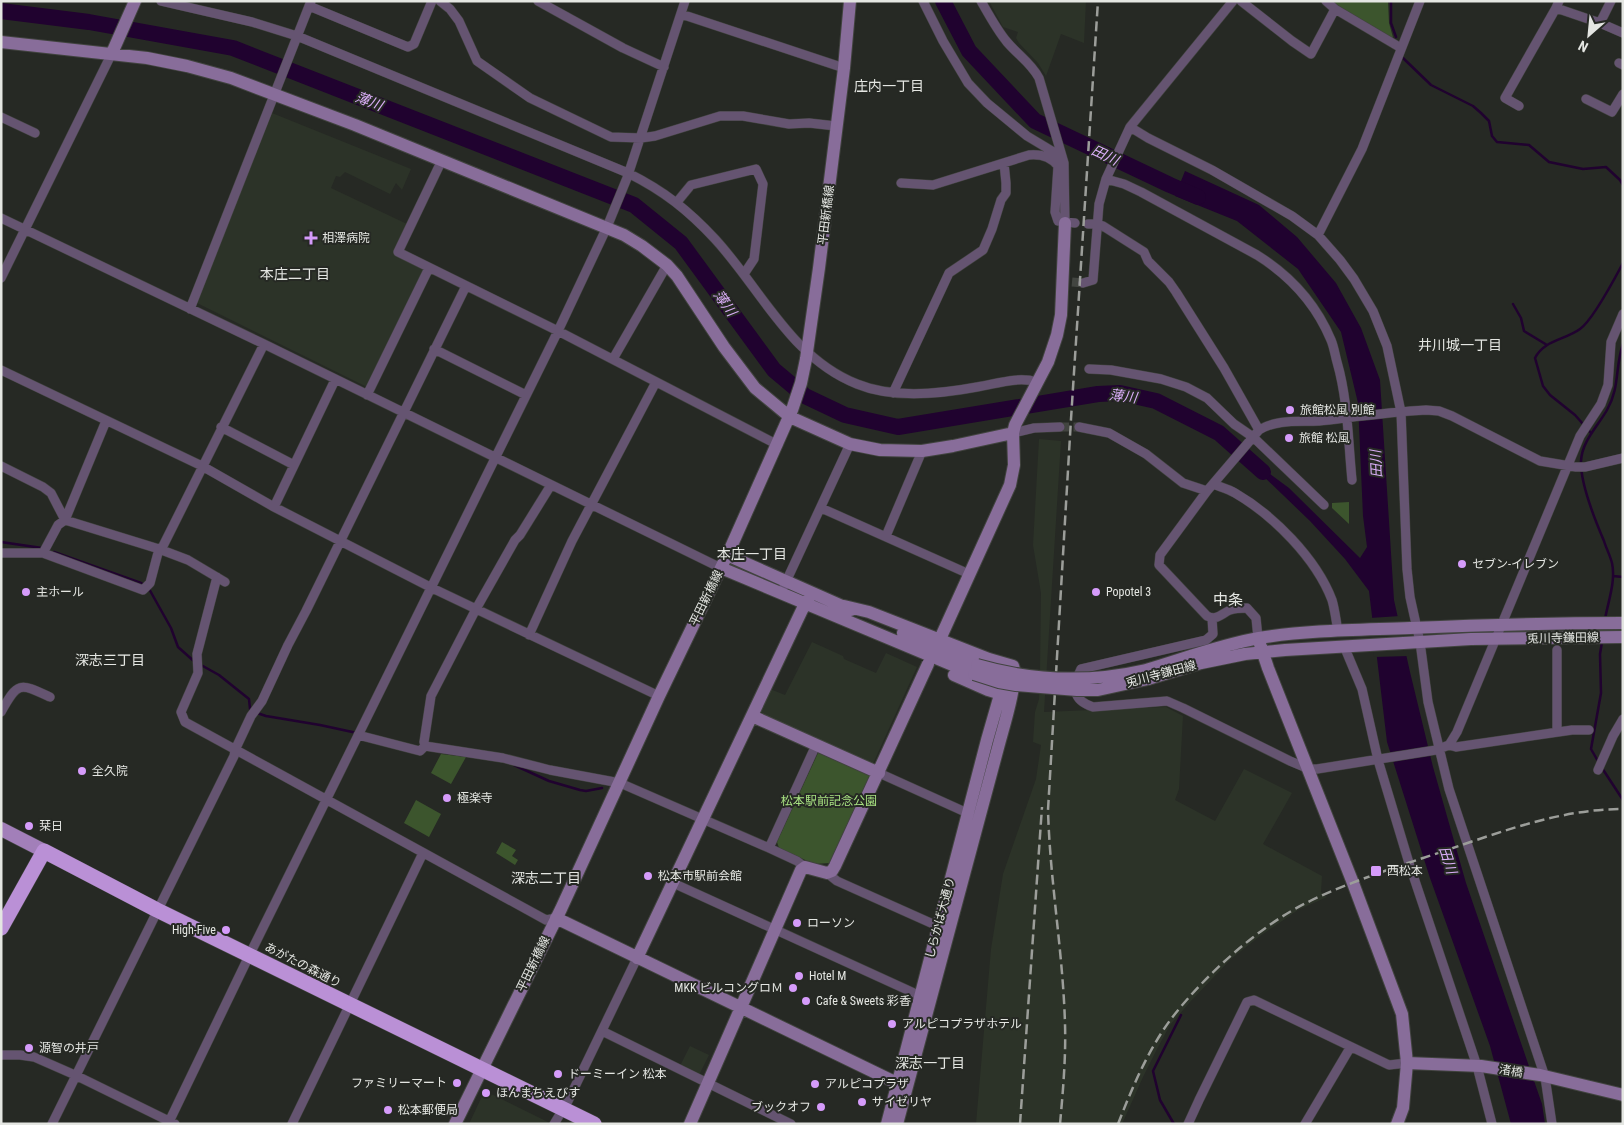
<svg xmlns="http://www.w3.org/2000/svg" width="1624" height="1125" viewBox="0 0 1624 1125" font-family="'Roboto Condensed','Noto Sans JP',sans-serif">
<rect width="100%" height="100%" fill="#262924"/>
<!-- built -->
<path fill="#2c3328" d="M989 1H1086L1084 43 1061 34 1046 76 1038 63 1019 43 1016 38 1018 32 1003 27Z
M272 113 411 169 402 190 396 183 390 194 345 172 340 177 336 176 331 188 407 224 393 253 425 268 367 387 197 303Z
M1039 439 1061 441 1044 712 1166 707 1183 716 1179 789 1175 800 1215 821 1244 769 1292 793 1263 844 1322 876 1321 892 1327 897 1298 910 1260 936 1231 959 1190 1002 1170 1025 1157 1049 1143 1077 1122 1124H976L991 949 1003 874 1036 779 1041 745 1033 742 1035 712 1039 699 1040 670 1041 593 1033 545Z
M812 642 843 656 844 659 876 673 886 653 917 667 872 766 761 715V710L770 689 785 695Z
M690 1046 709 1055 699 1075 680 1066Z
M489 1093 550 1123 469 1124 483 1094Z"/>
<!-- green -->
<path fill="#3c552d" d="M1336 1H1388L1389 23 1394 41 1334 3Z
M1349 502V524L1332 508V503Z
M818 753H824L869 773 871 779 830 863 814 864 779 848 777 842Z
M441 754 466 757 451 784 431 773Z
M416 800 441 814 429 837 404 823Z
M502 842 516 850 512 856 518 860 515 865 496 853Z"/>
<!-- water -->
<path fill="#20022f" d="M1185 171 1259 205 1297 237 1336 283 1361 328 1380 380 1394 600 1410 672 1433 767 1466 883 1542 1104 1545 1124H1511L1490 1046 1430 878 1387 742 1369 591 1345 559 1310 521 1232 446 1289 488 1360 558 1367 547 1363 516 1358 403 1341 332 1298 269 1237 221 1175 196Z"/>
<!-- pier -->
<path fill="#262924" d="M1400 616 1409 656 1374 657 1370 618Z"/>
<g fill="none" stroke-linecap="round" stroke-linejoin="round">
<!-- stream -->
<path stroke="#20022f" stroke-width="2.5" d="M1391 1V23L1396 37
M1403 58 1431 85 1473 106 1481 113 1489 121 1492 136 1497 142 1529 145 1549 162 1583 169 1606 167 1620 180 1623 185
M1513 304 1521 318 1524 331 1547 345
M1591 433 1575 415 1550 395 1543 386 1535 358C1544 340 1565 340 1580 329 1593 320 1615 278 1623 263
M1 542 42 548
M54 552 141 583 148 587 171 628 178 647 196 663
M1613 576 1623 577
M1605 619C1608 602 1616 581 1612 563 1610 555 1606 548 1604 541 1595 520 1580 483 1581 461 1582 441 1598 426 1607 410 1620 388 1615 366 1623 344
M201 665 219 675 249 699 250 709 253 710
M257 713 266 716 320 725 357 733
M1599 763 1591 749 1601 693 1600 654 1602 642
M514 765 549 781 580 790 586 791 602 788
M1602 768 1623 800
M1623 941V948
M1174 1124 1160 1100 1153 1071 1181 1015"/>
<!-- river -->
<path stroke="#20022f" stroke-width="16" d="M943 1 969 51 1035 121 1170 185 1198 197
M1 11 89 22 233 48 634 205 681 243 774 370 805 396 845 415 898 427 1098 394 1120 393 1156 401 1219 433 1263 472"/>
<!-- street-tunnel -->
<path stroke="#424540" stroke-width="9" stroke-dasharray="9 4.5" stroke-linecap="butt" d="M1072 282 1083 283
M1060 427H1079"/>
<!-- street casing -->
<g stroke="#41433f" stroke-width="10">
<path id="street" d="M161 1 252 22 297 36 628 173C664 191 688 210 715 239 761 289 791 358 857 384 893 399 940 394 977 387 996 384 1018 376 1037 382
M440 1 450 9 459 21 477 61 530 98 611 137 641 138 655 136 720 116H743L789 124 809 123 836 126
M538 1 623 48 664 67
M923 1 943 41 968 83 987 103 1027 136 1062 157
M981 1C989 15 997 30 1007 42 1018 55 1031 63 1039 78L1064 163 1065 223
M1241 1 1292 41 1311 54 1335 9
M1326 1 1335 9 1401 48
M1559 1 1556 8 1600 23 1623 33
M309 6 408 47 414 44 432 1
M681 14 844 68
M1600 23 1611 1
M1619 63 1623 65
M1586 99 1612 112 1623 94
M1519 106 1505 98 1556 8
M1 117 35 133
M1130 127 1148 138 1212 170 1292 216 1318 235 1340 260 1354 279 1373 311 1387 346 1401 412 1407 569 1410 597 1420 642 1428 702 1449 789 1545 1077 1552 1124
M442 160 398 252 558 331 778 445
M1106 179 1124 184 1141 192 1257 255C1289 275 1316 304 1331 340 1334 347 1335 355 1337 362 1348 400 1348 440 1352 480
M901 183 933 185 1029 155C1040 154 1051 157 1058 166L1055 212 1058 221 1075 223
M677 202 691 185 756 169 763 184 754 259 744 274
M1 218 264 344 721 568
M1088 224H1097L1103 226 1144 252 1148 261 1169 282 1176 292 1224 368 1259 430
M1318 235 1362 149 1420 1
M1 278 112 53
M1083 283 1093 280 1099 204 1106 179 1130 127 1233 1
M190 309 311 1
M434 349 526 395
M613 359 667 265
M1089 369 1111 370 1161 379 1186 387 1207 398 1234 424 1253 437 1324 505
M1 370 202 466 274 507 432 588 659 696
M893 393 949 273 983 250 992 229 1001 200 1006 193V183L1004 163
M367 395 429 268
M221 427 294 465
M1079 427 1109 433 1146 454 1183 483 1207 491
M1013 433 1034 428 1060 427
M1 466 43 487 51 493 65 520 159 549 188 560 225 582
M1213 484C1220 487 1228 489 1235 493 1273 515 1316 558 1332 600 1335 610 1336 621 1338 631
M274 507 335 380
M821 508 969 574
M886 536 922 451
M1 553H43L143 590 150 583 159 549 163 546 264 344
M43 553 58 525 65 520 106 421
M217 577 197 654 198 673 181 712 185 722 546 920 556 918
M784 586 850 444
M1212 618 1213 634 1206 640 1081 669C1072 687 1072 700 1093 707L1167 701 1183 708 1290 761 1309 769H1317L1436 750 1449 745 1456 747 1572 730H1589
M529 635 572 541 656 382
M1258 638 1256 618 1247 608C1242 608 1235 608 1230 610 1221 614 1217 621 1207 616L1159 565 1160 555 1207 491 1259 430C1277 419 1298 422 1319 421 1354 417 1390 412 1426 410L1439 411 1452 416 1540 461 1576 467H1585L1623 458
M1344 646 1362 689 1378 760 1409 863 1477 1066 1492 1124
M1557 650V732
M1 712C18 681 20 683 50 697
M358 735 420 751 425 746
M1449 745 1457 732 1580 436 1601 404 1608 385 1611 342 1623 314
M425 746 503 758 550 770 620 783 769 848 797 861 805 867
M425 746 424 742 431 696 476 609 515 540 520 535 551 485
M1598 770 1613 736 1623 719
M879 773 963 811 971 816
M769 848 816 745
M827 873 837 881 942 928
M673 883 925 998
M602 1031 791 1124
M1 1055H20L34 1057 75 1075 175 1124
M52 1124 234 756 235 750 251 716 262 701 288 645 306 611 466 286
M168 1124 248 958 558 331 607 227 627 178 685 1
M292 1124 423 853
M554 1124 568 1101 637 958
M1188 1124 1199 1100 1247 1002 1254 1000 1389 1065 1407 1063
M1305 1124 1350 1048"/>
</g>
<!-- secondary casing -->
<g stroke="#41433f" stroke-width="14">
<path id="secondary" d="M1 42 147 58 187 66 231 78 355 125 624 235 642 246 667 265 677 276 724 347 755 388 790 417 850 444 880 450 922 451 953 446 1013 433
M112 53 135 1
M727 555 851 610
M721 568 974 674
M844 606 869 612 989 659 1013 666C1019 678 1003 729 999 744L897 1124
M903 633 977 665
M1258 638 1268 668 1353 883 1402 1014 1407 1063 1403 1108 1397 1124
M940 639 1010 485 1014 465 1013 433 1015 425 1048 362 1057 335 1061 315 1065 223
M1146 670C1183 659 1220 645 1259 638 1309 630 1360 630 1410 628 1481 625 1552 623 1623 623
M954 675 988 690 1008 696
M1148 679 1201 663 1245 654 1285 650 1471 639 1623 637
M752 716 879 773
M556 918 905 1087
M637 958 802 610 812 593
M1407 1063 1481 1066 1540 1075 1623 1095
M455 1124 561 909 659 696 731 547 792 410 801 383 806 359 819 268 844 68 850 1
M690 1124 801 870 805 867 827 873 832 871 835 866 928 664
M887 1124 987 740 1006 674"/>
</g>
<!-- primary casing -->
<g stroke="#41433f" stroke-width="15">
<path id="primary" d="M1 829 44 851"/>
</g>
<!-- highway casing -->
<g stroke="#41433f" stroke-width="16">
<path id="highway" d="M1 928 44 851 157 910 594 1124"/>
</g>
<!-- street -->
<use href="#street" stroke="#655471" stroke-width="9"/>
<!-- secondary -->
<use href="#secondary" stroke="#886d9a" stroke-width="12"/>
<!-- primary -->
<use href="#primary" stroke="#a27fb9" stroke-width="14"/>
<!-- highway -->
<use href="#highway" stroke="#ba90d6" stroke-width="15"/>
<!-- rail -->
<path stroke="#9c9e9a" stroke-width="2.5" stroke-dasharray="10 5" stroke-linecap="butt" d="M1020 1124 1042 807
M1060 1124C1063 1091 1066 1057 1065 1024 1063 952 1050 882 1048 810L1071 419 1098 1
M1118 1124C1132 1088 1148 1050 1171 1019 1204 976 1259 926 1308 902 1353 880 1403 865 1450 849 1506 830 1563 809 1623 809"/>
<!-- secondary-bridge casing -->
<g stroke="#41433f" stroke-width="14" stroke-linecap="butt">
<path id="secondary-bridge" d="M977 665C1032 681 1089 683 1146 670
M974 674 999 682 1016 685 1077 690H1098L1148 679"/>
</g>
<!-- secondary-bridge -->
<use href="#secondary-bridge" stroke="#886d9a" stroke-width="12"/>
</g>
<!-- markers -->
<g fill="#d59bfa" stroke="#262924" stroke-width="2">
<path d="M308.5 230.5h5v5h5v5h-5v5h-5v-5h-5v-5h5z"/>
<circle cx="1290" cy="410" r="5"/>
<circle cx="1289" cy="438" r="5"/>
<circle cx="1462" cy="564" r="5"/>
<circle cx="26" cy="592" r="5"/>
<circle cx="1096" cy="592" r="5"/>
<circle cx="82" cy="771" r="5"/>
<circle cx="447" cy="798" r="5"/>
<circle cx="29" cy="826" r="5"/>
<rect x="1370" y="865" width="12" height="12" rx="2.5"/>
<circle cx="648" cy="876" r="5"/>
<circle cx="797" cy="923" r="5"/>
<circle cx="226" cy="930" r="5"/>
<circle cx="799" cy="976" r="5"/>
<circle cx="793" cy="988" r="5"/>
<circle cx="806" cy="1001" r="5"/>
<circle cx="892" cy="1024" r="5"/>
<circle cx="29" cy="1048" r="5"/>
<circle cx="558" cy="1074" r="5"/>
<circle cx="457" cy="1083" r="5"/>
<circle cx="815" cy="1084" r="5"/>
<circle cx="486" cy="1093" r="5"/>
<circle cx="862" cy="1102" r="5"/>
<circle cx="821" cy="1107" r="5"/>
<circle cx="388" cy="1110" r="5"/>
</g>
<g text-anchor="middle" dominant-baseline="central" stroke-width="4" stroke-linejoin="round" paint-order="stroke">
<!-- street labels -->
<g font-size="12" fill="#e4e6e2" stroke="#262924">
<text transform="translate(826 215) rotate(-83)">平田新橋線</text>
<text transform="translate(706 598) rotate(-64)">平田新橋線</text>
<text transform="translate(1563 638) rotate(-1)">兎川寺鎌田線</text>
<text transform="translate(1161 674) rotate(-15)">兎川寺鎌田線</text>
<text transform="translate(940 918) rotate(-75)">しらかば大通り</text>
<text transform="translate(533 964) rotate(-64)">平田新橋線</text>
<text transform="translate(303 965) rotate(27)">あがたの森通り</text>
<text transform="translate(1511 1071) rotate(9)">渚橋</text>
</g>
<!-- poi labels -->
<g font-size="12" fill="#e4e6e2" stroke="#262924" text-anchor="start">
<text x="322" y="238">相澤病院</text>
<text x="1300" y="410">旅館松風 別館</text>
<text x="1299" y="438">旅館 松風</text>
<text x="1472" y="564">セブン-イレブン</text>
<text x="36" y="592">主ホール</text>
<text x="1106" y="592">Popotel 3</text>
<text x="92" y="771">全久院</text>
<text x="457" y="798">極楽寺</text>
<text x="39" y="826">栞日</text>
<text x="1387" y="871">西松本</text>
<text x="658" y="876">松本市駅前会館</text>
<text x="807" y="923">ローソン</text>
<text x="216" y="930" text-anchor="end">High-Five</text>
<text x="809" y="976">Hotel M</text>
<text x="783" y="988" text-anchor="end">MKK ビルコングロＭ</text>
<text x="816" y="1001">Cafe &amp; Sweets 彩香</text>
<text x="902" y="1024">アルピコプラザホテル</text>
<text x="39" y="1048">源智の井戸</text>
<text x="568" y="1074">ドーミーイン 松本</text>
<text x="447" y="1083" text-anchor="end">ファミリーマート</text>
<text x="825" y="1084">アルピコプラザ</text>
<text x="496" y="1093">ほんまちえびす</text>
<text x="872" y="1102">サイゼリヤ</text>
<text x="811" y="1107" text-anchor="end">ブックオフ</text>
<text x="398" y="1110">松本郵便局</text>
</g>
<!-- park labels -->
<g font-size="12" fill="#a8e282" stroke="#262924">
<text x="829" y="801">松本駅前記念公園</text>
</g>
<!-- neighbourhood labels -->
<g font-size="14" fill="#e4e6e2" stroke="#262924">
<text x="889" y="86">庄内一丁目</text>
<text x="295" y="274">本庄二丁目</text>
<text x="1460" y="345">井川城一丁目</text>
<text x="752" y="554">本庄一丁目</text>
<text x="110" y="660">深志三丁目</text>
<text x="546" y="878">深志二丁目</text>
<text x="930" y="1063">深志一丁目</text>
</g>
<!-- water labels -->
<g font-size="14" font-style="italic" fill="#dbaff9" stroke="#262924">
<text transform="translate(369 101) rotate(21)">薄川</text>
<text transform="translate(1105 155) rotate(25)">田川</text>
<text transform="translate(725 303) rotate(54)">薄川</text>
<text transform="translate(1123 396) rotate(7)">薄川</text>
<text transform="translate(1376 464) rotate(-93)">田川</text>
<text transform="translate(1448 860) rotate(72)">田川</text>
</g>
<!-- quarter labels -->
<g font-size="15" fill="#e4e6e2" stroke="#262924">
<text x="1228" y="600">中条</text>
</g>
</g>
<!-- border -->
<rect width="1624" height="1125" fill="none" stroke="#e4e6e2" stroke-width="5"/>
<!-- north arrow -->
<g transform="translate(1589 35) rotate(207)" stroke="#262924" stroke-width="4" paint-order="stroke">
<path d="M0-4L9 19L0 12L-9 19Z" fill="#e4e6e2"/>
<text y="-8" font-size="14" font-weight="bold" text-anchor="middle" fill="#e4e6e2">N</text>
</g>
</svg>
